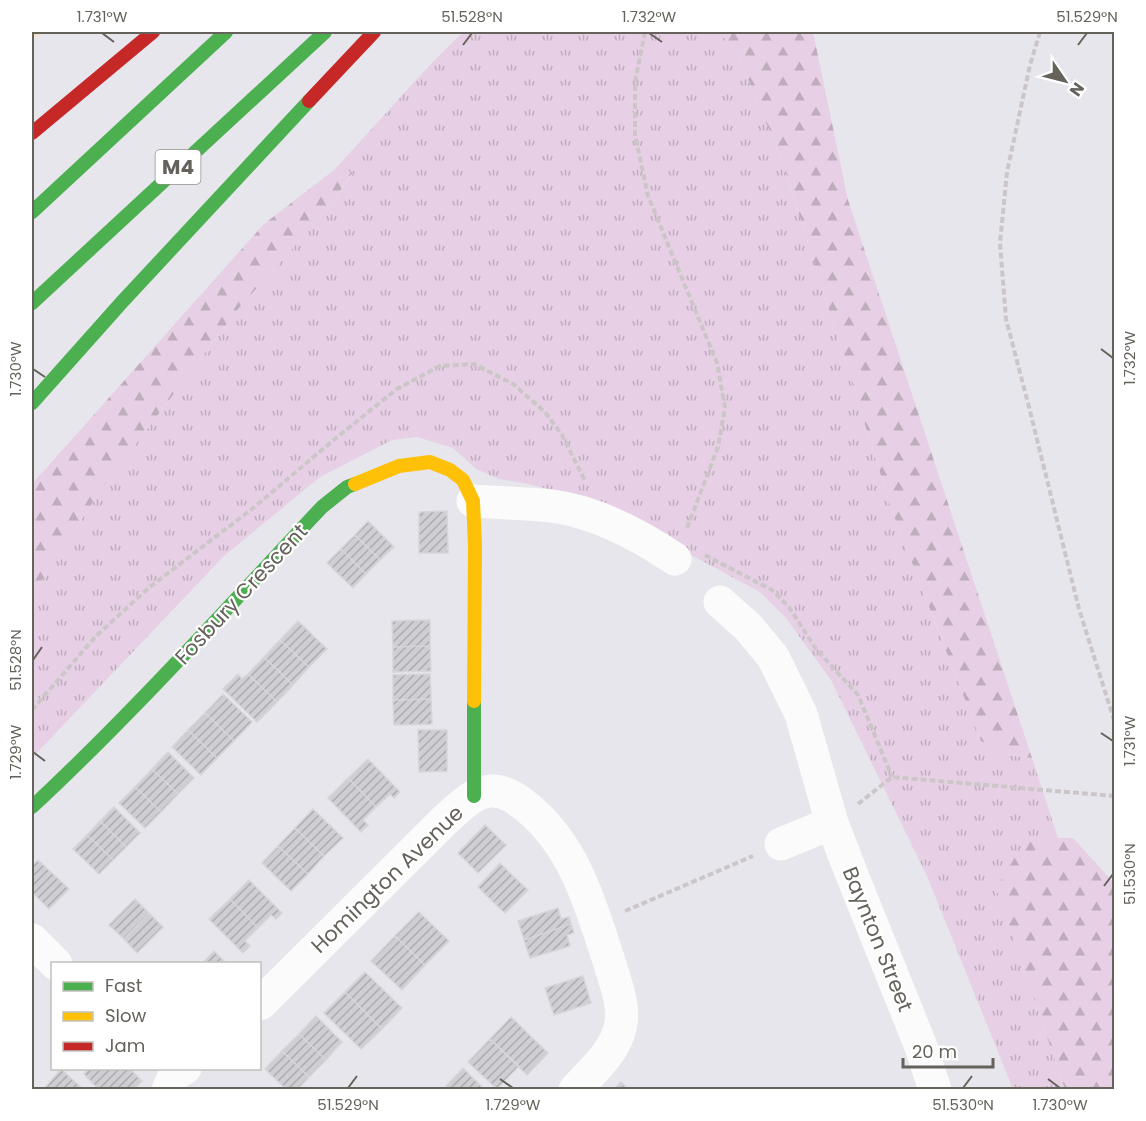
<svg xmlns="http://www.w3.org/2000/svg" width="1146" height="1121" viewBox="0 0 1146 1121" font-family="Poppins,sans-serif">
<defs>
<pattern id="grass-tufts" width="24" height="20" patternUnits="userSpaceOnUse" patternTransform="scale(1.5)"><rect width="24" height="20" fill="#e7d0e5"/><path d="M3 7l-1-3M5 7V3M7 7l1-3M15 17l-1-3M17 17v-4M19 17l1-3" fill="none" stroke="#bfacbd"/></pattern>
<pattern id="forest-firs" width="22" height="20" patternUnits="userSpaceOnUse" patternTransform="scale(1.5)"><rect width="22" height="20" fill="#e7d0e5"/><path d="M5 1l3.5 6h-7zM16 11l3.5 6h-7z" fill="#bfacbd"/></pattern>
<pattern id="building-hatch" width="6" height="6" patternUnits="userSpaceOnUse" patternTransform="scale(1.5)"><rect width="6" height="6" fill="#cfced3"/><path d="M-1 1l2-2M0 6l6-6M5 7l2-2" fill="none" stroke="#acabae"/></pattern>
</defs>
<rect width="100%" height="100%" fill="#e6e6ec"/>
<!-- grass -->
<path fill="url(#grass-tufts)" d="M463 32H718L736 51 783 163 892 511 981 741 1015 756 1032 758 1058 838 996 888 1065 1089H1013L927 876 831 680 786 618 760 592 635 525 577 496 524 483 499 479 476 469 453 448 417 437 392 440 320 477 224 556 32 758V595L103 487 239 308 327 210 353 173 334 170 429 66Z"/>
<!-- forest -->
<path fill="url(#forest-firs)" d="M718 32H813L848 200 1032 758 1015 756 981 741 892 511 783 163 736 51Z
M334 170 353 172 327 210 239 308 103 487 32 595V484L264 224Z
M1027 838H1073L1114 883V1089H1065L996 888Z"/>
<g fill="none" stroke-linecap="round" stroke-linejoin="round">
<!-- stream -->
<path stroke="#f8e0b9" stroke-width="9" d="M32 32H35"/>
</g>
<!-- building -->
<path fill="url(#building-hatch)" stroke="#d5d6dc" stroke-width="1.5" d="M447 511 448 553H419V512Z
M368 521 394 547 380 560 355 535Z
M355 535 380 560 366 574 341 549Z
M341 549 366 574 353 588 327 563Z
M430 620V646L393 647 392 621Z
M298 621 327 649 309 667 280 640Z
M280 640 309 667 293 685 264 657Z
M430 646 431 671 393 672V647Z
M264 657 293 685 277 702 248 674Z
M238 674 242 679 248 674 277 702 257 722 223 689Z
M430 674 431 699 393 700V675Z
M223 694 252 722 234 741 205 713Z
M431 699 432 724 394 725 393 700Z
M205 713 234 741 217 758 188 730Z
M188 730 217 758 201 775 172 747Z
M418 730H447V771L419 772Z
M168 752 194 778 178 794 152 769Z
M368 759 400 792 394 798 390 794 376 807 348 778Z
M152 769 178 794 161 812 135 787Z
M348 778 376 807 363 820 368 825 361 832 328 798Z
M135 787 161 812 145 828 119 803Z
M114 807 140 833 126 847 100 821Z
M313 809 343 838 324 856 295 828Z
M100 821 126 847 113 860 87 835Z
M485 825 506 845 478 873 458 853Z
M295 828 324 856 308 874 278 846Z
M87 835 113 860 99 874 73 849Z
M278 846 308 874 291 891 262 863Z
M38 860 69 889 49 909 32 892V866Z
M500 863 514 877 492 901 478 887Z
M514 877 528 890 505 913 492 901Z
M249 880 282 913 276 919 271 915 258 928 230 899Z
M135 899 149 913 124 939 109 925Z
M230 899 258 928 245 941 250 946 243 953 209 919Z
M558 908 561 919 569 917 571 924 524 940 518 921Z
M419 912 449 941 425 965 395 936Z
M149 913 163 927 137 953 124 939Z
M571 924 574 933 567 935 570 946 530 958 524 940Z
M395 936 425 965 402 990 371 961Z
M214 951 227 964H202Z
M365 972 402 1008 382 1029 345 992Z
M583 976 591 1003 554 1015 545 988Z
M345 992 382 1029 361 1049 324 1013Z
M316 1016 342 1042 326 1060 299 1034Z
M511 1017 548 1053 527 1075 490 1039Z
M299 1034 326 1060 309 1077 282 1051Z
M490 1039 519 1066 497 1089 468 1062Z
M282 1051 309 1077 297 1090H287L265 1069Z
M89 1068H129L142 1081 133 1090H99L84 1074Z
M463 1068 485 1090H450L446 1086Z
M61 1069 84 1090H43Z
M621 1082 629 1090H613Z"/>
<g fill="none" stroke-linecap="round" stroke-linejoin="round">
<!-- path -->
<path stroke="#ccc6c8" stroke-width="4" stroke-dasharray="6 3" stroke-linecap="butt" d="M645 32 635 82V135L648 196 717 363 725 407 718 447 687 528
M1040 32 1030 65 1007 172 1000 243 1006 319 1029 407 1079 609 1114 720
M705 555 772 590 789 607 816 649 858 695 892 777
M32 710 96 636 151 586 252 509 336 438 397 389 440 366 474 364 513 384 545 412 562 435 585 481
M858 804 892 777 1114 796
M625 911 753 856"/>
<!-- street -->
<path stroke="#fbfbfc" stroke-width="33" d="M473 501C499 503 526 503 552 506 597 512 638 534 675 559
M720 602 748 627 773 657 801 714 832 823 854 880 920 1044 935 1090
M781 844 832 823
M32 940 56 964
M260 1004 446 819C459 808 473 792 491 791 504 790 519 800 528 808 574 846 590 903 608 958 614 980 626 1005 620 1028 614 1053 592 1071 575 1090
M168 1090 175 1074 185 1068"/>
<!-- fast -->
<path stroke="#4caf50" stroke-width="14" d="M32 212 226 32
M32 303 325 32
M32 403 122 302 309 101
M474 701V796
M32 807C134 712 227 608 322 507L347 487 355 484"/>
<!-- slow -->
<path stroke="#ffc107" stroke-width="14" d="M355 484 399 466 430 462 450 470 463 480 473 501 475 545 474 701"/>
<!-- jam -->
<path stroke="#c62828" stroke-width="14" d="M309 101 374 32
M32 133 153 32"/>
</g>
<!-- ticks -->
<path fill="none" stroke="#65625b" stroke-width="2" d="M102 33 114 42M649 33 662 42M463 45 472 33M1078 45 1087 33M1101 349 1113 358M33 369 45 377M33 660 42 647M1101 733 1113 741M33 752 45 761M1104 886 1113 874M500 1079 513 1088M1048 1079 1060 1088M348 1088 357 1076M963 1088 972 1076"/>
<g text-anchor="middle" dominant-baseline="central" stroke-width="4.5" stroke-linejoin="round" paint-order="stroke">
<!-- shield labels -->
<rect fill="#fff" stroke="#93918c" stroke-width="1.5" x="155.5" y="150" width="45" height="34" rx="4.5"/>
<g font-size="20" font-weight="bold" fill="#65625b">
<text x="178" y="167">M4</text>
</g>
<!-- street labels -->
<g font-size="21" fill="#65625b" stroke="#fff">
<text transform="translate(241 594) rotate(-47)">Fosbury Crescent</text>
<text transform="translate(387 879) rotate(-44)">Homington Avenue</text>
<text transform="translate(878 939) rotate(68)">Baynton Street</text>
</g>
</g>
<!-- border -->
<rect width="1146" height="1121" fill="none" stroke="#ffffff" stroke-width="66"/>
<!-- legend -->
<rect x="51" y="962" width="210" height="108" fill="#ffffff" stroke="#c1c0bd" stroke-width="1.5"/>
<rect x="63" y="982" width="30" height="9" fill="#4caf50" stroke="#c1c0bd" stroke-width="1.5"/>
<text x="105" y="992" font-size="18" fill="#65625b">Fast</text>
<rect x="63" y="1012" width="30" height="9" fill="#ffc107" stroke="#c1c0bd" stroke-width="1.5"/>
<text x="105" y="1022" font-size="18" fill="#65625b">Slow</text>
<rect x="63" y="1042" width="30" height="9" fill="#c62828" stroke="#c1c0bd" stroke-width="1.5"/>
<text x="105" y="1052" font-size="18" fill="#65625b">Jam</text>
<!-- north arrow -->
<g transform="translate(1065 81) rotate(125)" stroke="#ffffff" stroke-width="4.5" paint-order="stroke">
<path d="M0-4.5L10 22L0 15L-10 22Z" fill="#65625b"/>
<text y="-9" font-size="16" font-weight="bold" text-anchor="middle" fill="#65625b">N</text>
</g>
<!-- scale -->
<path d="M903 1058v9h90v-9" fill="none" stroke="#65625b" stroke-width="3"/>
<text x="912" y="1058" font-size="18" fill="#65625b" stroke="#ffffff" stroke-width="4.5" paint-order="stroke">20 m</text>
<rect x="33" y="33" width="1080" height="1055" fill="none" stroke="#65625b" stroke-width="2"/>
<g font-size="15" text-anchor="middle" fill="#65625b">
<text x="102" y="22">1.731°W</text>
<text x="472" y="22">51.528°N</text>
<text x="649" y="22">1.732°W</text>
<text x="1087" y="22">51.529°N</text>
<text transform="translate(1130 358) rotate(-90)" y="5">1.732°W</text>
<text transform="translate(16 369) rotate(-90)" y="5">1.730°W</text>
<text transform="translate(16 660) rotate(-90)" y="5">51.528°N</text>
<text transform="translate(1130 741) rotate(-90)" y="5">1.731°W</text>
<text transform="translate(16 752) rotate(-90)" y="5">1.729°W</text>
<text transform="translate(1130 874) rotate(-90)" y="5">51.530°N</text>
<text x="348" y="1110">51.529°N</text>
<text x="513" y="1110">1.729°W</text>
<text x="963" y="1110">51.530°N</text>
<text x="1060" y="1110">1.730°W</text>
</g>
</svg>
